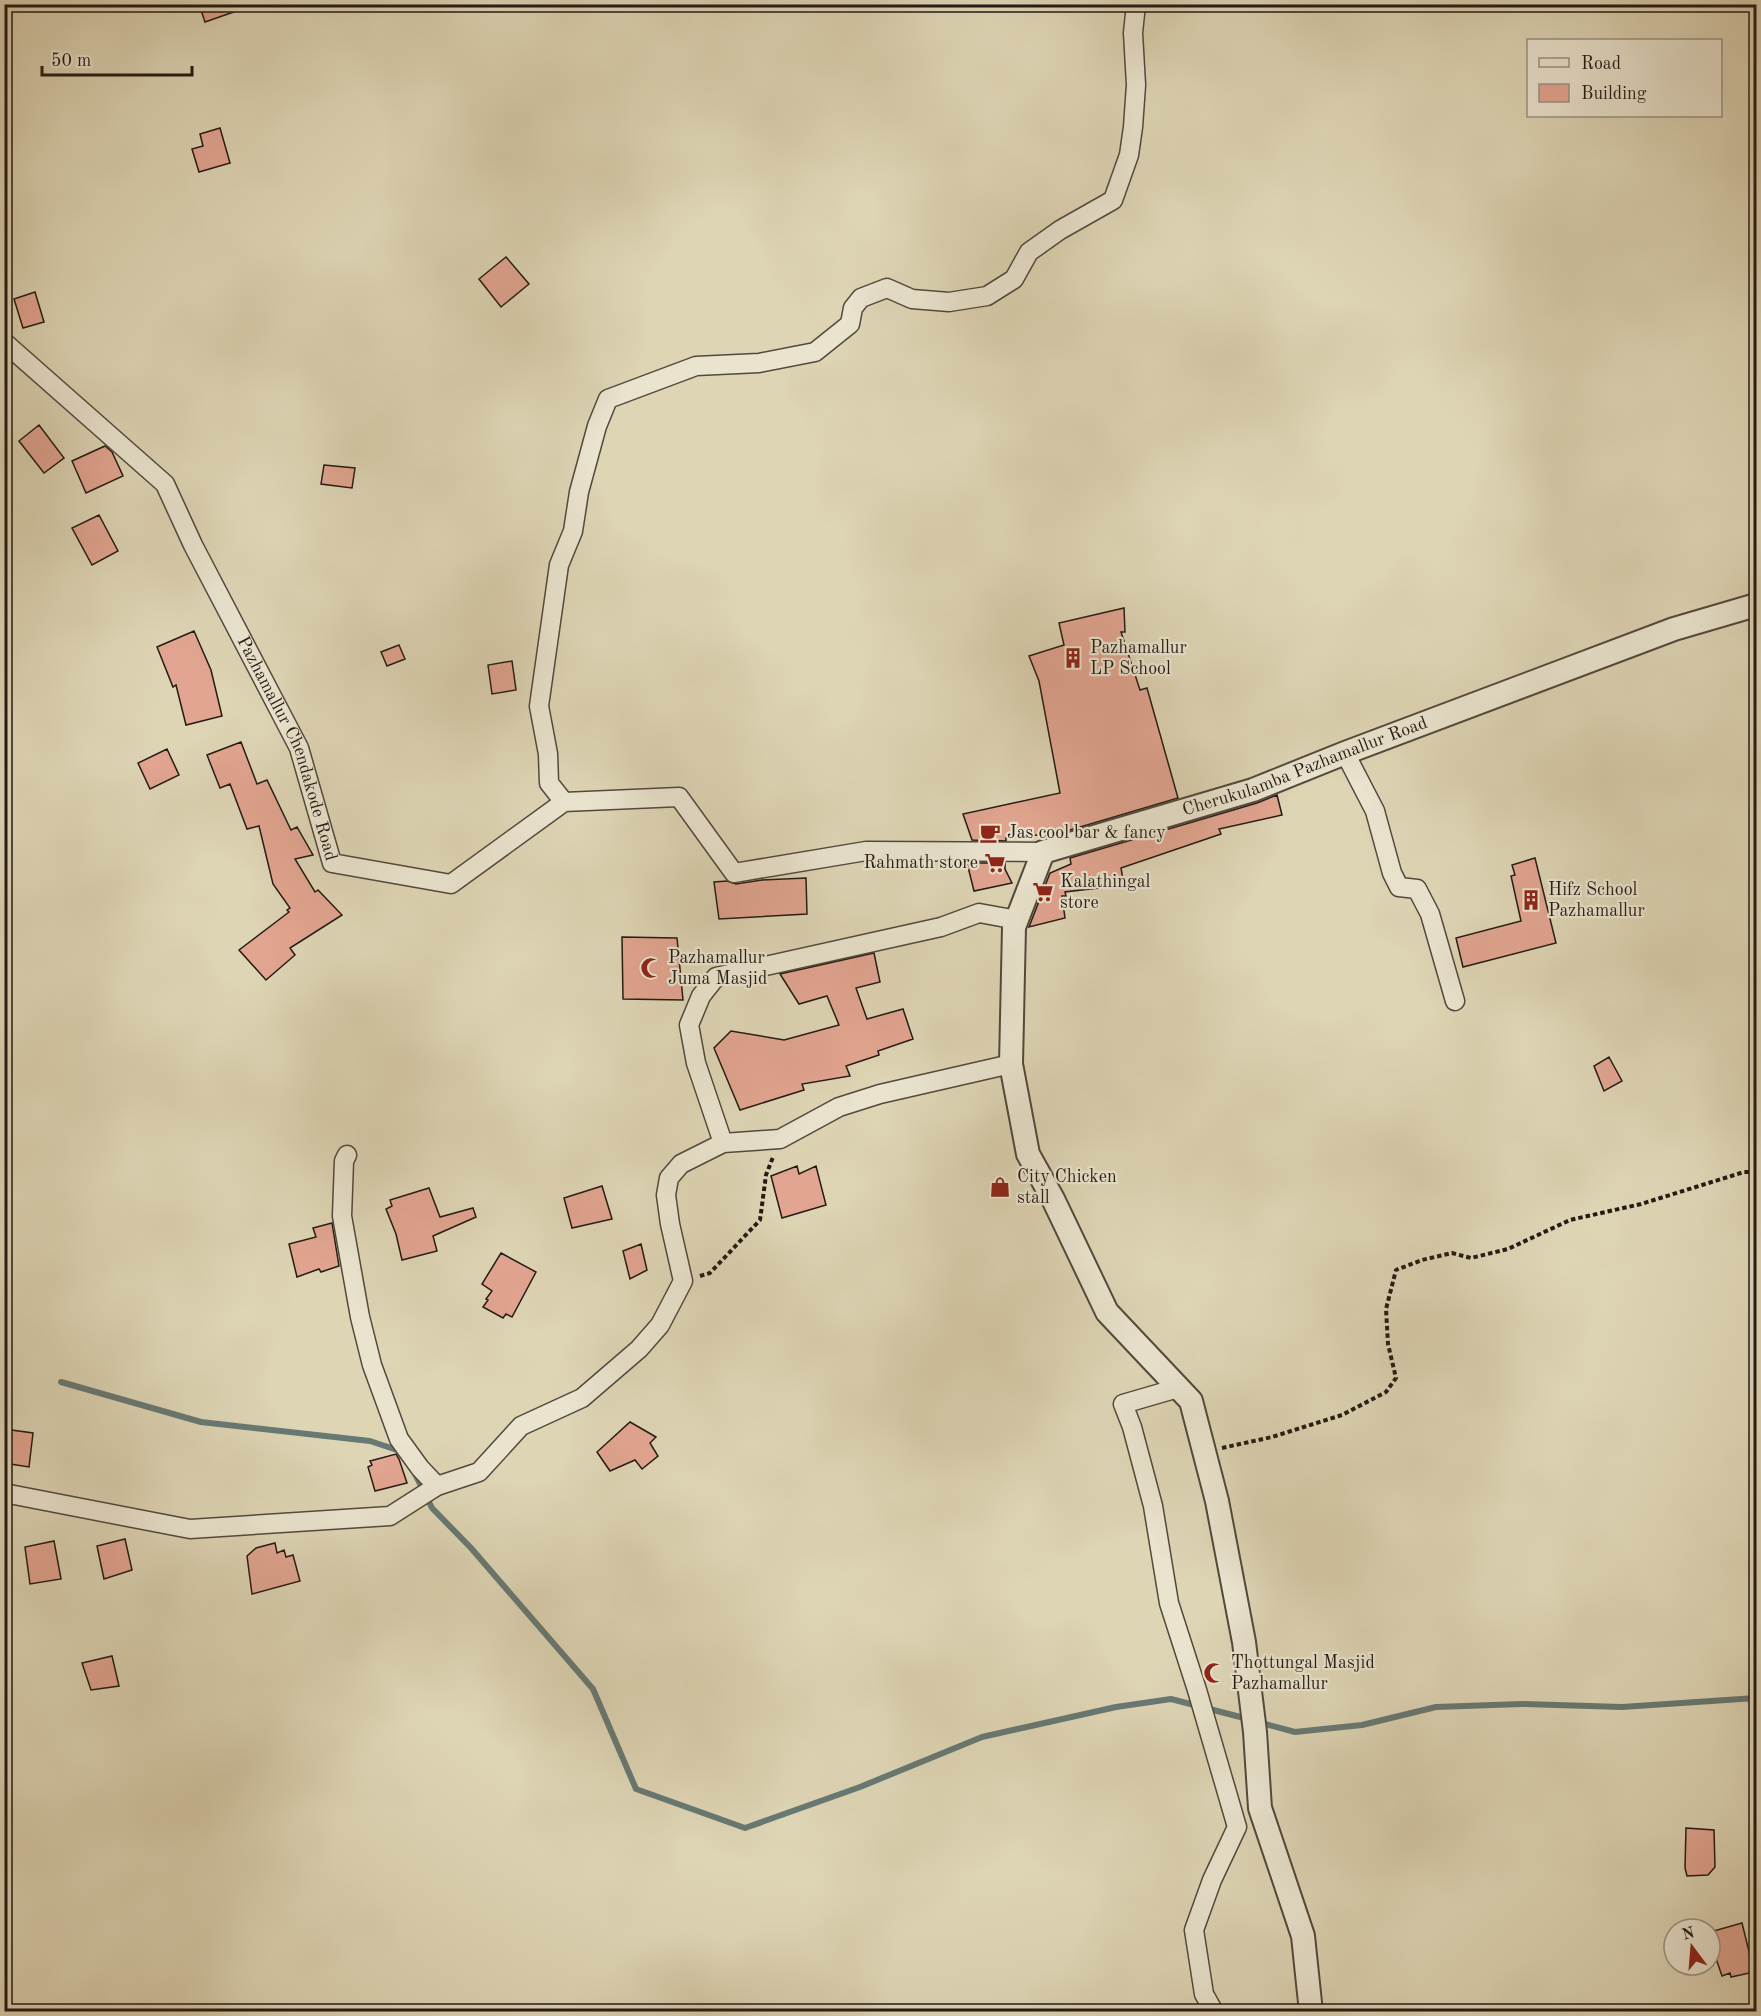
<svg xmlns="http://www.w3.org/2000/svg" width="1761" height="2016" viewBox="0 0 1761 2016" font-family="'Old Standard TT',serif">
<rect width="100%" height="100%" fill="#ded5b5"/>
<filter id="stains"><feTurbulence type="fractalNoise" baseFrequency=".00333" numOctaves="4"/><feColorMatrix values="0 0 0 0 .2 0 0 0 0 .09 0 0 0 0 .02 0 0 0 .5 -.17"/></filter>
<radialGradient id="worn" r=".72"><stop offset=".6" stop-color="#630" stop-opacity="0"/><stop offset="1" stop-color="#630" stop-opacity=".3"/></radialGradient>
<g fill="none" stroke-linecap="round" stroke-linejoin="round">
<!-- stream -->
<path stroke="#677973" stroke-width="6" d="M61 1382 201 1422 370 1441 400 1451
M415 1474 432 1508 471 1548 593 1689 636 1789 745 1828 860 1787 982 1737 1116 1707 1171 1699 1248 1719
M1258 1722 1295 1732 1362 1725 1436 1707 1522 1704 1622 1707 1756 1698"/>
</g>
<!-- building -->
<path fill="#e2a591" stroke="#241a14" stroke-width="1.5" d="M199 4H247L248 7 205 22Z
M220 128 230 163 199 172 192 149 203 146 200 134Z
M506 257 529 284 501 307 479 279Z
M35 292 44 322 23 328 14 299Z
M39 425 64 458 44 473 19 441Z
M105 446 112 452 123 476 86 493 72 461Z
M324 465 355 468 352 488 321 484Z
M99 515 118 551 92 565 72 528Z
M1124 608 1125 632H1121L1140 690 1147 688 1178 798 1060 833 1006 838V841L972 840 963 814 1060 793 1039 681 1029 656 1064 645 1059 623Z
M194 631 211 670 222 716 186 725 176 685 173 687 157 647Z
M399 645 405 659 387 666 381 652Z
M512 661 516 690 492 694 488 665Z
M241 742 257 784 267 780 291 830 297 827 313 855 295 859 315 892 318 890 342 915 290 948 295 955 266 980 239 950 289 912 287 910 290 908 273 884 259 826 247 829 230 784 220 788 207 755Z
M167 749 179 775 150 789 138 763Z
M1277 795 1282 815 1219 829 1221 834 1121 868 1124 885 1065 892 1066 896H1062L1065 918 1029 927 1050 873 1071 864 1070 858 1257 803Z
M1535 858 1556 943 1463 967 1456 938 1521 921 1511 876 1515 875 1512 865Z
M967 863H1005V869L1012 883 974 891Z
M806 878 807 914 719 919 714 882 727 881 736 884 762 880Z
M622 937 677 938 683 1000 623 999Z
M874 953 880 982 856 988 867 1019 903 1009 913 1039 878 1051 879 1055 846 1066 850 1076 802 1084 804 1090 740 1110 714 1048 731 1031 784 1040 839 1025 827 996 799 1004 780 974Z
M1609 1057 1622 1081 1604 1091 1594 1066Z
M797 1166 799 1174 816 1166 826 1205 782 1218 771 1176Z
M602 1186 612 1219 572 1228 564 1198Z
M429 1188 440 1217 473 1208 476 1217 433 1236 437 1251 402 1260 396 1234 386 1209 392 1206 390 1200Z
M332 1223 339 1266 321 1272 319 1269 297 1277 289 1244 316 1237 313 1228Z
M641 1244 647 1270 630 1279 623 1251Z
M501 1253 536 1272 512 1317 506 1314 503 1318 483 1307 488 1300 486 1299 492 1291 482 1284Z
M630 1422 656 1437 650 1443 658 1456 642 1469 635 1460 610 1471 597 1452Z
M4 1429 33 1433 29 1467 4 1463Z
M396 1454 399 1459 407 1483 375 1491 368 1467 372 1465 370 1461Z
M125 1539 132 1570 104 1579 97 1546Z
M54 1541 61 1579 30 1584 25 1547Z
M275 1543 277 1553 284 1550 286 1557 293 1555 300 1581 252 1594 247 1556 256 1548Z
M112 1656 119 1686 91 1690 82 1663Z
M1686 1828 1714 1830 1715 1867 1708 1875 1687 1876 1685 1868Z
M1742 1923 1754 1972 1731 1977 1730 1973 1722 1976 1710 1941V1932Z"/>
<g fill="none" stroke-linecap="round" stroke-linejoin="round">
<!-- minor casing -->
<g stroke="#52493c" stroke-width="21">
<g id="minor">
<path id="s1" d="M4 342 165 484 193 545 299 748 332 863 451 884 564 802 679 797 734 873 866 851 1043 852"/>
<path d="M1345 753 1375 811 1392 873 1399 887 1417 889 1430 914 1455 1001"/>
<path d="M564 802 549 783 548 754 539 706 559 565 573 531 579 492 597 426 608 399 696 366 759 363 815 352 850 324 853 308 861 298 887 288 912 299 949 302 987 296 1014 279 1029 252 1060 230 1113 200 1129 155 1133 127 1136 85 1133 33 1136 4"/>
<path d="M723 1143 696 1063 689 1025 701 996 716 977 941 927 979 913 1017 920"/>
<path d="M347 1155 344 1161 342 1216 360 1317 372 1365 399 1439 420 1468 437 1486"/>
<path d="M1178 1388 1123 1404 1132 1427 1153 1506 1169 1603 1197 1690 1237 1827 1212 1880 1194 1930 1204 1994 1214 2012"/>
<path d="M4 1493 190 1529 390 1516 437 1486 479 1472 521 1426 582 1398 639 1349 660 1325 683 1281 670 1224 666 1195 669 1178 681 1164 723 1143 780 1139 839 1107 880 1094 1011 1064"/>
</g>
</g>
<!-- tertiary casing -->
<g stroke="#52493c" stroke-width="26">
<g id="tertiary">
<path id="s2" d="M1311 2012 1303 1936 1260 1808 1255 1732 1244 1642 1217 1501 1191 1401 1107 1312 1053 1199 1028 1154 1011 1064 1014 927 1043 852 1253 790 1345 753 1674 629 1756 605"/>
</g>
</g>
<!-- path -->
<path stroke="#241a14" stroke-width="4" stroke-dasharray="4.5 3" stroke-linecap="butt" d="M700 1276 710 1273 760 1220 766 1175 773 1157
M1222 1448 1272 1437 1342 1415 1386 1392 1396 1378 1388 1344 1386 1309 1396 1270 1422 1260 1452 1253 1471 1258 1508 1249 1570 1220 1641 1204 1744 1172H1756"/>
<!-- minor -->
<use href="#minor" stroke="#eae4cf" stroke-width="18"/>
<!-- tertiary -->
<use href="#tertiary" stroke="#eae4cf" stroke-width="22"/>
</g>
<!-- icons -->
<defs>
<g id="building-bare" transform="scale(1.62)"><path d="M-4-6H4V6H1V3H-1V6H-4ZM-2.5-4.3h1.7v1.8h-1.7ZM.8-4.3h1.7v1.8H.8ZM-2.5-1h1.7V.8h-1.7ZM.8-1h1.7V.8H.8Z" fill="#8f2418" stroke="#eae4cf" stroke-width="2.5" paint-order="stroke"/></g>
<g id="cafe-bare" transform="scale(1.62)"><path d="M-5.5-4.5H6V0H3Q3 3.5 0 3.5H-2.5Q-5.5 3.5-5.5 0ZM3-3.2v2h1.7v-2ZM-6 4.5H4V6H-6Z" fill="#8f2418" stroke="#eae4cf" stroke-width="2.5" paint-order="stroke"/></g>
<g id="supermarket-bare" transform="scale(1.62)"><path d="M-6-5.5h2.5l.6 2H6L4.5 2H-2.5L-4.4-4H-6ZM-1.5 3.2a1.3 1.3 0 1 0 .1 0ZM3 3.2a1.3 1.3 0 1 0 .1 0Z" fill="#8f2418" stroke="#eae4cf" stroke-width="2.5" paint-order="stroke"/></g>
<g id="mosque-bare" transform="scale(1.62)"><path d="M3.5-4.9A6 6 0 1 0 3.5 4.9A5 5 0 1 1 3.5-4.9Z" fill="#8f2418" stroke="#eae4cf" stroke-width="2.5" paint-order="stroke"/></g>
<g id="shop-bare" transform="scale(1.62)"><path d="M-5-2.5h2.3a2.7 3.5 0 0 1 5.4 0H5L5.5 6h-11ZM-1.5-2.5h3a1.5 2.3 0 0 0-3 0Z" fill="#8f2418" stroke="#eae4cf" stroke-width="2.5" paint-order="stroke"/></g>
</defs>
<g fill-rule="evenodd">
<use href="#building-bare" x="1073" y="658"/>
<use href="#cafe-bare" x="990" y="833"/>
<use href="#supermarket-bare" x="995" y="863"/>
<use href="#supermarket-bare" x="1043" y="892"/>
<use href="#building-bare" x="1531" y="900"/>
<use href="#mosque-bare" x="651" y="968"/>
<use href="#shop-bare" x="1000" y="1187"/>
<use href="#mosque-bare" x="1214" y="1673"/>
</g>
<g text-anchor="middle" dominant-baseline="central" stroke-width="4.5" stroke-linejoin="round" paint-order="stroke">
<!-- poi labels -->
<g font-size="18" fill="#241a14" stroke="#eae4cf" text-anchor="start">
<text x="1090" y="648">Pazhamallur<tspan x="1090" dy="21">LP School</tspan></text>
<text x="1007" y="833">Jas cool bar &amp; fancy</text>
<text x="978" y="863" text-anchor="end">Rahmath store</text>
<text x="1060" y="882">Kalathingal<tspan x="1060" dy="21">store</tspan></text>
<text x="1548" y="890">Hifz School<tspan x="1548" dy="21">Pazhamallur</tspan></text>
<text x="668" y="958">Pazhamallur<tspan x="668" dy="21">Juma Masjid</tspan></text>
<text x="1017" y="1177">City Chicken<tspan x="1017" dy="21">stall</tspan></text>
<text x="1231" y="1663">Thottungal Masjid<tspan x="1231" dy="21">Pazhamallur</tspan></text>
</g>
<!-- street labels -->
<g font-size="18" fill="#241a14" stroke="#eae4cf">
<text stroke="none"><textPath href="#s1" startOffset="507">Pazhamallur Chendakode Road</textPath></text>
<text stroke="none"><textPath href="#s2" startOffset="1509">Cherukulamba Pazhamallur Road</textPath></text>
</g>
</g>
<!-- margin -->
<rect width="1761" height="2016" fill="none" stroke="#ded5b5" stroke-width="24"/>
<rect x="6" y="6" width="1749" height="2004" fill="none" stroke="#241a14" stroke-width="3"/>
<rect x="12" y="12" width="1737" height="1992" fill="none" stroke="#241a14" stroke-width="1.5"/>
<!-- legend -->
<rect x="1527" y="39" width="195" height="78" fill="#eae4cf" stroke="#9b9384" stroke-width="1.5"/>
<rect x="1539" y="58" width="30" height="9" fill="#eae4cf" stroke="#9b9384" stroke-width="1.5"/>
<text x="1581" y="69" font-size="18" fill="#241a14">Road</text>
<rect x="1539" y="84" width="30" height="18" fill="#e2a591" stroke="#9b9384" stroke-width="1.5"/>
<text x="1581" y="99" font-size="18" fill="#241a14">Building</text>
<!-- north arrow -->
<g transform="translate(1692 1947) rotate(344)"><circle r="28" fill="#eae4cf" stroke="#9b9384" stroke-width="1.5"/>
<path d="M0-4.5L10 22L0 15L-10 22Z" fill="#8f2418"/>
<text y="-9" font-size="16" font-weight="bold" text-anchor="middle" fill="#241a14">N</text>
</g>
<!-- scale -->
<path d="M42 66v9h150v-9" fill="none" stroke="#241a14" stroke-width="3"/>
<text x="51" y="66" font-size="18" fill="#241a14" stroke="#eae4cf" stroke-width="4.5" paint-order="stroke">50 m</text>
<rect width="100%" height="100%" filter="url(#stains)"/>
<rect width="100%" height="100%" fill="url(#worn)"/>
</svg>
